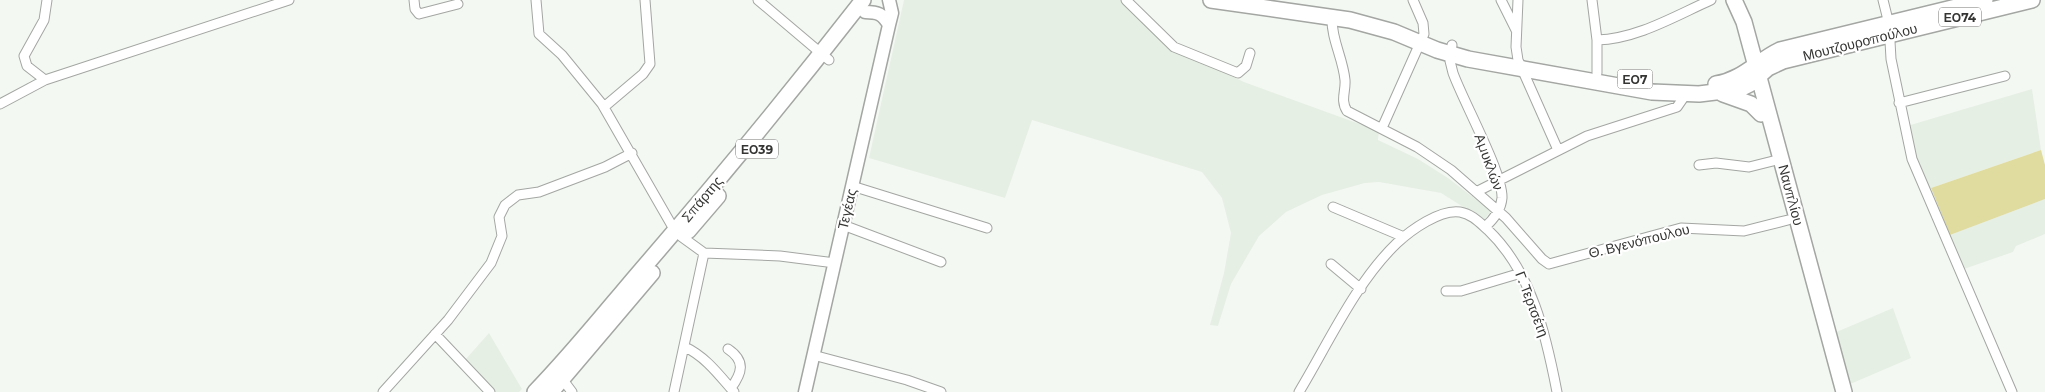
<svg xmlns="http://www.w3.org/2000/svg" width="2045" height="392" viewBox="0 0 2045 392" font-family="Montserrat,sans-serif">
<rect width="100%" height="100%" fill="#f4f8f3"/>
<!-- built -->
<path fill="#e6efe4" d="M904 0H1122L1171 47 1244 82 1379 131 1378 140 1418 159 1448 178 1491 211 1484 220 1441 193 1379 182 1365 183 1322 195 1286 212 1259 236 1231 284 1218 326 1210 325 1224 273 1231 233 1222 198 1202 172 1032 120 1005 198 869 158Z
M2032 89 2041 150 1931 188 1928 187 1916 160 1907 126Z
M2045 199V234L2016 246 2013 252 1964 269 1950 235Z
M1893 308 1911 358 1848 385 1834 333Z
M489 333 522 389 519 392H494L465 360Z"/>
<!-- green -->
<path fill="#e0dca0" d="M2041 150 2045 165V199L1950 235 1931 188Z"/>
<g fill="none" stroke-linecap="round" stroke-linejoin="round">
<!-- minor casing -->
<g stroke="#a3a6a2" stroke-width="11">
<path id="minor" d="M414 0 415 9 419 14 458 4
M536 0 539 34 562 55 602 104 675 231 682 237 704 253 780 256 835 263
M758 0 829 60
M1126 0 1174 47 1238 73 1246 66 1250 53
M1501 0 1516 30
M1518 0 1516 47 1518 60 1558 150
M1592 0 1597 40V73
M1883 0 1889 24 1891 59 1912 159 2012 392
M1332 17C1331 39 1343 58 1345 80 1346 91 1340 100 1347 111L1417 147 1451 170 1506 218 1542 259 1549 264 1681 228 1744 231 1788 220
M1597 40C1637 39 1675 16 1711 0
M1452 45 1450 61 1453 73C1463 101 1503 173 1502 198 1501 210 1494 219 1485 227
M45 80 27 66 24 56 44 20 47 0
M1899 103 2005 76
M0 104 45 80 289 0
M604 107 643 74 650 64 645 0
M1382 128 1424 34 1423 23 1413 0
M1699 165 1716 163 1749 167 1773 161
M852 186 987 228
M1476 192 1587 136 1677 107 1686 94
M1333 207 1404 237
M843 225 941 262
M1331 264 1361 289
M1446 291H1461L1521 273
M435 334 490 392
M685 347C706 357 719 375 734 392
M728 349C746 361 742 373 731 388
M813 355 907 380 941 392
M563 380 572 392
M383 392 448 320 491 263 502 236 499 217 505 205 518 195 539 192 605 167 632 153
M674 392 704 253
M1299 392C1328 344 1356 282 1397 243 1411 230 1440 209 1460 212 1472 214 1480 223 1488 230 1532 272 1546 335 1557 392"/>
</g>
<!-- secondary casing -->
<g stroke="#a3a6a2" stroke-width="15">
<path id="secondary" d="M865 12C878 12 883 14 889 25
M805 392 889 25 892 13 889 0"/>
</g>
<!-- primary casing -->
<g stroke="#a3a6a2" stroke-width="18">
<path id="primary" d="M1211 0 1350 20 1394 32 1437 50 1468 59 1652 92 1699 94 1740 89 1750 84 1768 68 1783 61 2032 0
M1734 0 1744 22 1844 392
M1716 84C1742 80 1757 61 1780 50L1985 0
M1723 94 1751 104 1761 114
M688 231 718 196
M535 392C571 355 603 315 637 275 715 185 790 94 863 0
M551 392 652 273"/>
</g>
<!-- minor -->
<use href="#minor" stroke="#fff" stroke-width="9"/>
<!-- secondary -->
<use href="#secondary" stroke="#fff" stroke-width="12"/>
<!-- primary -->
<use href="#primary" stroke="#fff" stroke-width="15"/>
</g>
<g text-anchor="middle" dominant-baseline="central" stroke-width="4.5" stroke-linejoin="round" paint-order="stroke">
<!-- shield labels -->
<g fill="#fff" stroke="#727271" stroke-width="1">
<rect x="1939" y="7.5" width="42" height="19" rx="4"/>
<rect x="1617.5" y="69.5" width="35" height="19" rx="4"/>
<rect x="736" y="139.5" width="42" height="19" rx="4"/>
</g>
<g font-size="12" font-weight="bold" fill="#353634">
<text x="1960" y="17">ΕΟ74</text>
<text x="1635" y="79">ΕΟ7</text>
<text x="757" y="149">ΕΟ39</text>
</g>
<!-- street labels -->
<g font-size="14" fill="#353634" stroke="#fff">
<text transform="translate(1860 42) rotate(-14)">Μουτζουροπούλου</text>
<text transform="translate(1489 162) rotate(70)">Αμυκλών</text>
<text transform="translate(1791 195) rotate(75)">Ναυπλίου</text>
<text transform="translate(702 199) rotate(-50)">Σπάρτης</text>
<text transform="translate(847 209) rotate(-77)">Τεγέας</text>
<text transform="translate(1639 241) rotate(-14)">Θ. Βγενόπουλου</text>
<text transform="translate(1532 304) rotate(69)">Γ. Τερτσέτη</text>
</g>
</g>
</svg>
